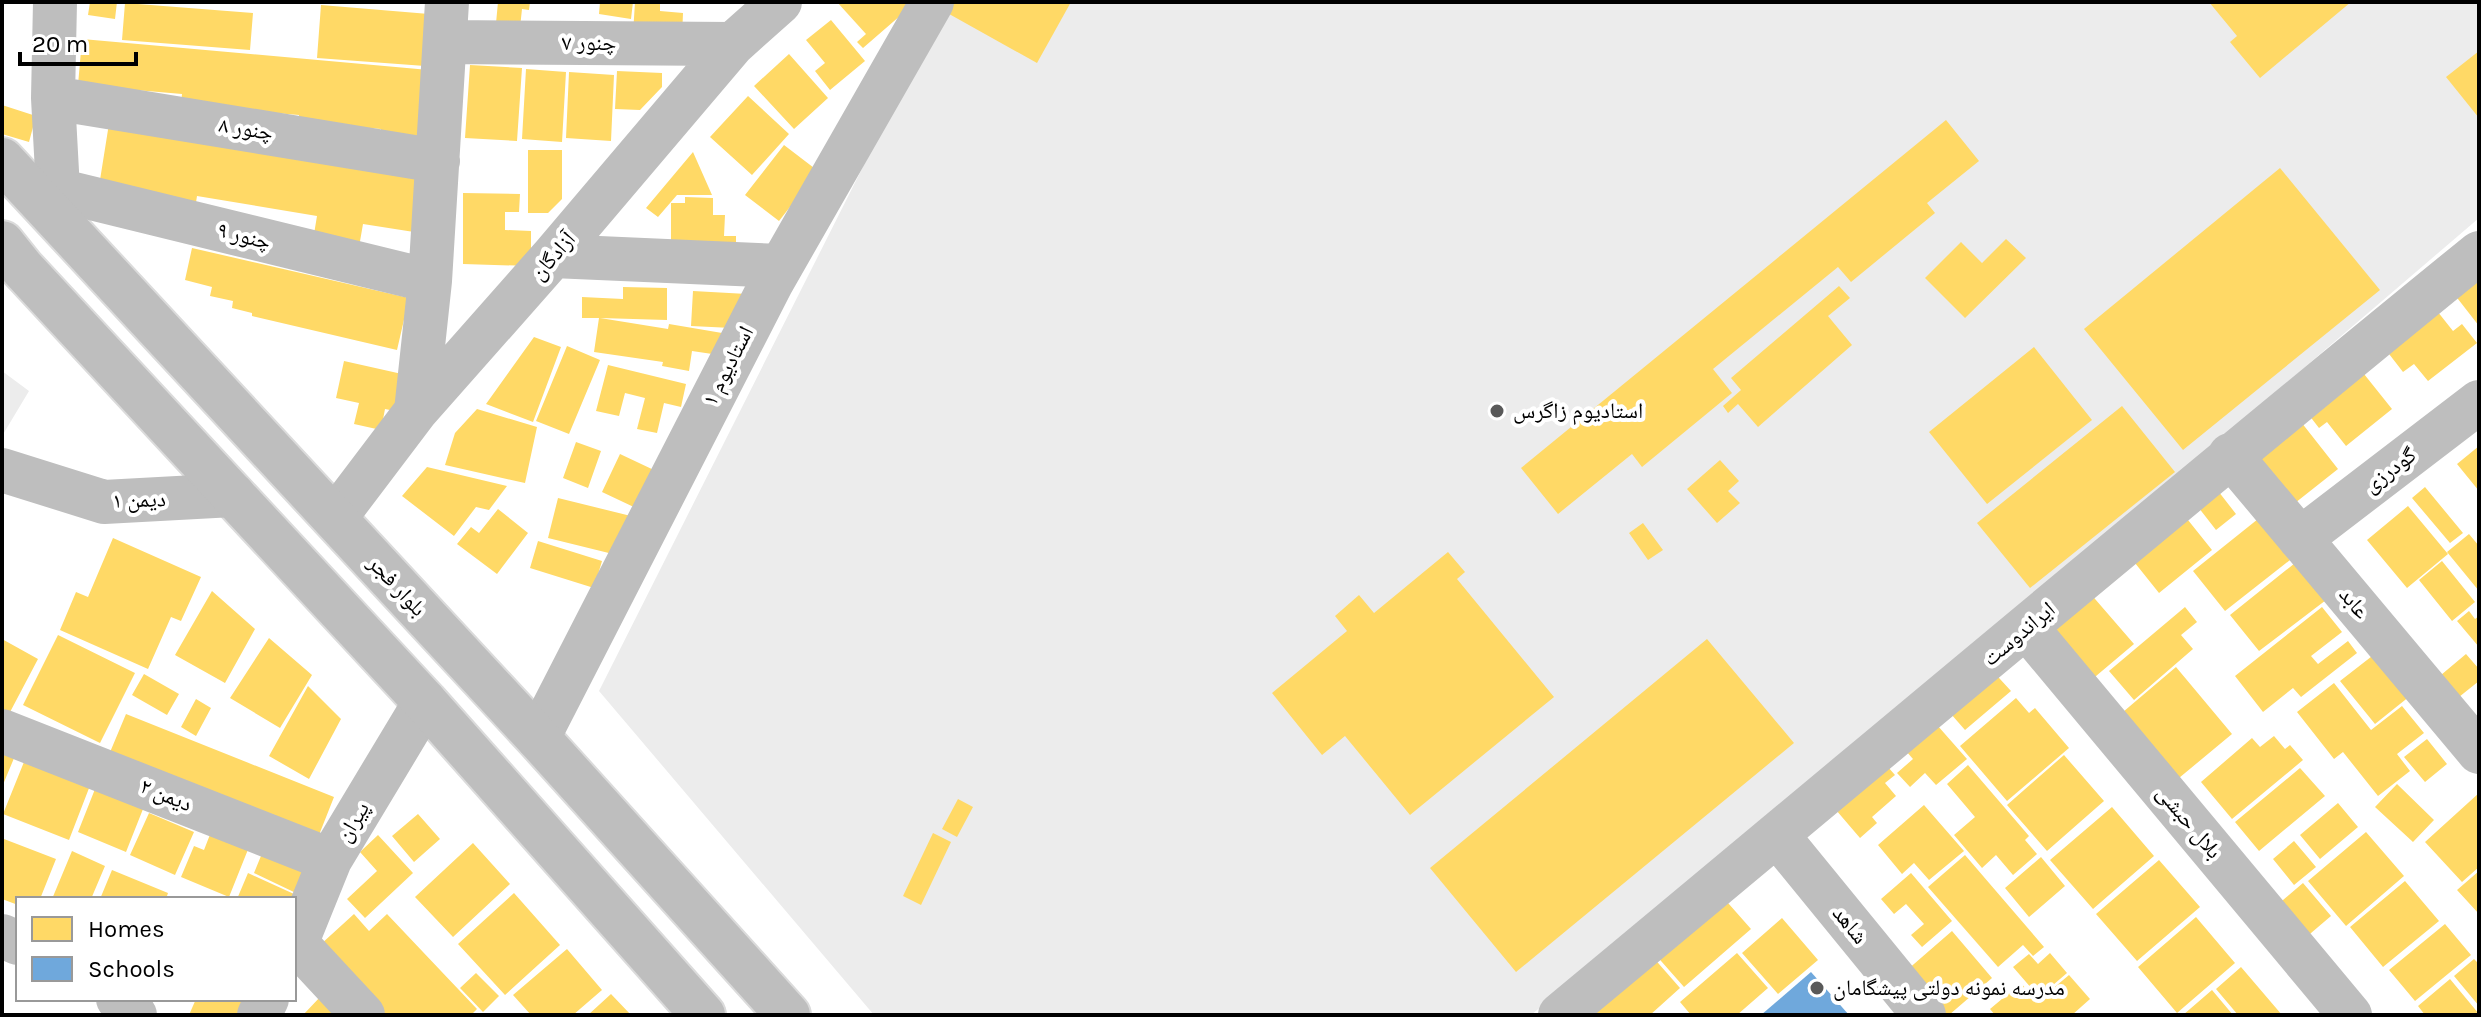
<svg xmlns="http://www.w3.org/2000/svg" width="2481" height="1017" viewBox="0 0 2481 1017" font-family="Karla,'Noto Naskh Arabic',sans-serif">
<rect width="100%" height="100%" fill="#fff"/>
<!-- green -->
<path fill="#ececec" d="M946 2H2479V218L2028 604 1531 1015H874L599 691Z
M2 371 29 391 2 436Z"/>
<!-- homes -->
<path fill="#ffd966" d="M90 2H117L115 19 88 15Z
M498 2H530L529 10 522 9 519 37 495 34Z
M600 2H633L631 19 599 14Z
M635 2H660V11L683 13 682 37 633 34Z
M837 2H916L863 48 857 42 866 34Z
M946 2H1071L1037 63 942 10Z
M2209 2H2351L2260 78 2230 42 2237 36Z
M125 3 253 13 250 50 122 40Z
M321 5 429 14 425 66 317 58Z
M831 20 865 61 830 90 815 71 825 63 806 40Z
M82 39 429 70 424 143 381 139V129L299 122V115L181 105 182 94 78 85Z
M2479 51V118L2446 77Z
M789 54 828 98 794 129 754 86Z
M470 65 522 68 517 141 465 138Z
M526 69 566 72 562 142 522 139Z
M617 71 662 73V87L640 110 615 109Z
M569 72 614 75 611 141 566 138Z
M748 96 789 134 752 175 710 137Z
M2 105 36 116 29 142 2 134Z
M111 111 423 175 414 232 363 224 359 247 313 240 317 216 197 196 194 215 100 180Z
M1946 120 1979 161 1927 203 1935 213 1851 282 1838 267 1713 369 1732 393 1642 467 1632 454 1558 514 1521 468Z
M784 145 818 171 779 221 745 195Z
M528 150H562V199L548 213H528Z
M693 152 712 195H677L658 217 646 208Z
M2280 168 2380 290 2183 450 2084 329Z
M463 193 520 194 519 212H505V230L531 231V266L463 264Z
M685 197 713 198V215H725L724 236H736V247H671V203H685Z
M2006 239 2026 258 1965 318 1925 278 1961 242 1982 263Z
M192 248 409 298 397 350 252 316V313L232 308 233 301 210 296 212 287 185 280Z
M2479 269V326L2451 290Z
M1839 286 1850 298 1828 316 1852 345 1758 427 1738 404 1728 413 1723 406 1741 390 1731 378Z
M623 287 667 288V320L600 318 668 329 669 324 728 334 719 355 692 351 689 371 662 366 663 362 594 352 599 318H582V297L623 299Z
M693 291 747 294 732 328 691 326Z
M2430 302 2453 331 2462 324 2477 343 2428 381 2414 364 2403 372 2379 341Z
M534 337 561 347 533 422 486 404Z
M567 346 600 360 569 434 536 421Z
M2034 347 2092 420 1987 504 1929 432Z
M344 361 402 374 395 411 385 409 381 430 354 424 359 403 336 398Z
M2356 364 2392 409 2346 446 2327 422 2319 428 2302 406Z
M608 365 686 384 681 407 664 403 657 433 637 429 645 398 625 393 619 416 596 411Z
M2122 406 2175 472 2030 588 1977 523Z
M477 409 537 427 525 483 445 465 455 433Z
M2294 413 2338 469 2295 503 2251 447Z
M576 442 601 451 588 488 563 478Z
M2479 446V491L2457 464Z
M620 454 656 471 638 509 602 492Z
M1720 460 1739 481 1728 491 1740 503 1717 523 1687 489Z
M427 467 507 486 489 510 476 507 454 536 402 496Z
M2208 478 2236 514 2216 530 2188 494Z
M2425 487 2463 533 2450 543 2412 498Z
M558 498 635 517 625 557 548 538Z
M2408 506 2448 554 2407 588 2367 540Z
M498 509 528 533 497 574 457 544 471 527 479 533Z
M2180 510 2212 550 2159 593 2127 553Z
M2258 519 2290 560 2225 611 2193 571Z
M1643 523 1663 550 1648 560 1629 533Z
M2469 534 2479 546V591L2447 552Z
M113 538 201 577 181 621 171 617 148 669 60 630 76 592 88 597Z
M538 541 602 561 594 588 530 568Z
M1448 552 1465 572 1457 579 1554 697 1410 815 1345 736 1322 755 1272 693 1347 631 1335 616 1359 595 1374 613Z
M2300 559 2330 597 2259 651 2230 615Z
M2442 561 2475 602 2452 621 2419 580Z
M212 591 255 629 225 683 175 655Z
M2089 592 2134 644 2083 687 2039 635Z
M2185 607 2197 622 2181 635 2193 649 2134 700 2109 671Z
M2322 607 2342 632 2311 656 2318 664 2348 641 2357 653 2301 697 2293 688 2263 712 2235 676Z
M2469 611 2475 619 2479 616V647L2457 621Z
M58 635 135 673 100 743 23 705Z
M269 638 312 675 280 728 230 698Z
M2 639 38 659 9 714 2 710Z
M1707 639 1794 743 1516 972 1430 868Z
M2376 653 2410 696 2375 724 2340 681Z
M2466 654 2479 669V681L2459 697 2441 675Z
M1989 667 2011 691 1965 730 1944 706Z
M2176 667 2232 734 2179 778 2123 712Z
M144 674 179 694 167 715 132 695Z
M2334 683 2371 730 2402 706 2424 733 2397 754 2410 771 2378 796 2343 752 2334 759 2297 712Z
M308 686 341 719 309 779 269 756Z
M2016 698 2029 713 2035 708 2069 748 2007 801 1960 746Z
M196 699 211 708 196 736 181 727Z
M126 714 334 797 317 840 108 757Z
M1930 717 1967 759 1936 785 1925 773 1910 787 1897 773 1913 759 1899 743Z
M2274 736 2285 749 2290 745 2303 760 2232 819 2201 782 2252 738 2260 747Z
M2427 739 2447 764 2425 782 2404 757Z
M2 745 17 751 2 787Z
M2064 755 2104 801 2047 851 2007 805Z
M26 757 91 783 69 840 3 814Z
M1881 759 1895 775 1885 783 1896 796 1872 817 1877 823 1860 838 1830 803Z
M1968 765 2029 836 2025 840 2037 854 2013 875 1996 855 1982 868 1954 835 1975 817 1947 784Z
M2300 768 2325 796 2259 851 2235 822Z
M97 784 145 804 126 852 78 832Z
M2397 784 2434 820 2413 842 2375 807Z
M2479 793V867L2462 882 2425 842Z
M958 799 973 807 957 837 942 829Z
M2338 803 2358 827 2320 859 2300 835Z
M1924 805 1964 851 1929 880 1914 863 1902 874 1878 845Z
M2112 807 2154 856 2093 909 2050 860Z
M149 813 194 832 175 875 130 855Z
M418 814 440 839 414 862 392 836Z
M211 832 249 847 229 897 181 877 194 846 204 850Z
M2366 832 2404 876 2346 926 2308 881Z
M933 833 951 842 921 905 903 896Z
M378 835 413 873 365 918 347 899 377 871 360 852Z
M4 839 56 859 40 899H18V905L2 899Z
M2294 841 2316 867 2294 885 2273 859Z
M473 843 510 884 453 937 415 897Z
M72 851 105 866 91 899H52Z
M263 851 308 872 298 894 254 873Z
M1965 855 2044 947 2033 956 2023 945 1998 967 1928 887Z
M2041 857 2065 886 2029 917 2005 888Z
M2159 860 2200 907 2137 961 2096 914Z
M112 870 168 893 166 899H100Z
M2479 871V914L2457 890Z
M248 873 294 894 292 899H237Z
M1911 873 1952 921 1922 947 1911 935 1924 924 1906 904 1894 914 1881 899Z
M2405 881 2439 921 2383 967 2350 927Z
M2303 883 2331 916 2304 939 2276 906Z
M514 893 560 945 505 995 458 944Z
M1721 895 1751 929 1684 987 1654 953Z
M354 914 369 931 387 914 477 1009 471 1015H386L320 945Z
M2196 917 2235 963 2177 1013 2138 967Z
M1782 918 1818 960 1778 994 1742 953Z
M2445 924 2471 955 2415 1001 2389 970Z
M1952 931 1992 978 1949 1015H1932L1899 977Z
M567 949 602 990 573 1015H531L513 995Z
M1737 953 1768 988 1737 1015H1691L1680 1002Z
M2050 953 2067 973 2039 997 2013 967 2029 954 2038 964Z
M1652 956 1680 988 1650 1015H1584Z
M2474 959 2479 964V1006L2454 976Z
M2241 967 2282 1015H2238L2216 989Z
M476 973 499 996 483 1012 460 988Z
M2069 975 2090 999 2072 1015H1995L1990 1009 2021 983 2037 1002Z
M2450 979 2479 1014V1015H2425L2418 1006Z
M2212 990 2233 1015H2183Z
M611 994 631 1015H588Z
M321 996 341 1015H303Z
M196 999H247L240 1015H189Z"/>
<!-- schools -->
<path fill="#6fa8dc" d="M1811 972 1849 1015H1761Z"/>
<g fill="none" stroke-linecap="round" stroke-linejoin="round">
<!-- major casing -->
<g stroke="#dbdbdb" stroke-width="48">
<path id="major" d="M2 160 538 738 788 1015
M2 243 22 268 425 702 703 1015"/>
</g>
<!-- minor -->
<path stroke="#bebebe" stroke-width="44" d="M445 42 733 44
M53 98 438 161
M58 190 430 281
M54 214 58 190 53 98 55 2
M553 256 781 266
M416 411 430 281 447 2
M2230 455 2479 752
M2 470 104 502 233 495
M335 518 416 411 553 256 733 44 780 2
M2300 539 2479 402
M2027 628 2350 1015
M2 731 330 860
M538 738 772 282 932 2
M1777 835 1924 1015
M2 936 18 943
M297 944 363 1015
M294 949 330 860 425 702
M118 999 135 1015
M259 1015 267 999
M1560 1015C1866 761 2170 504 2479 253"/>
<!-- major -->
<use href="#major" stroke="#bebebe" stroke-width="44"/>
</g>
<!-- markers -->
<g fill="#595959" stroke="#fff" stroke-width="3">
<circle cx="1497" cy="411" r="8"/>
<circle cx="1817" cy="988" r="8"/>
</g>
<g text-anchor="middle" dominant-baseline="central" stroke-width="8" stroke-linejoin="round" paint-order="stroke">
<!-- street labels -->
<g font-size="22" fill="#000" stroke="#fff">
<text x="589" y="43">چنور ۷</text>
<text transform="translate(246 129) rotate(9)">چنور ۸</text>
<text transform="translate(244 236) rotate(14)">چنور ۹</text>
<text transform="translate(553 256) rotate(-49)">آزادگان</text>
<text transform="translate(728 366) rotate(-63)">استادیوم ۱</text>
<text transform="translate(2390 470) rotate(-37)">گودرزی</text>
<text transform="translate(139 500) rotate(-2)">دیمن ۱</text>
<text transform="translate(397 586) rotate(47)">بلوار فجر</text>
<text transform="translate(2354 603) rotate(50)">عابد</text>
<text transform="translate(2019 634) rotate(-40)">ایراندوست</text>
<text transform="translate(166 795) rotate(22)">دیمن ۲</text>
<text transform="translate(353 822) rotate(-59)">پیران</text>
<text transform="translate(2189 822) rotate(50)">بلال حبشی</text>
<text transform="translate(1850 925) rotate(51)">شاهد</text>
</g>
<!-- poi labels -->
<g font-size="22" fill="#000" stroke="#fff" text-anchor="start">
<text x="1513" y="411">استادیوم زاگرس</text>
<text x="1833" y="988">مدرسه نمونه دولتی پیشگامان</text>
</g>
</g>
<!-- border -->
<rect width="2481" height="1017" fill="none" stroke="#000000" stroke-width="8"/>
<!-- legend -->
<rect x="16" y="897" width="280" height="104" fill="#ffffff" stroke="#999999" stroke-width="2"/>
<rect x="32" y="917" width="40" height="24" fill="#ffd966" stroke="#999999" stroke-width="2"/>
<text x="88" y="937" font-size="24" fill="#000000">Homes</text>
<rect x="32" y="957" width="40" height="24" fill="#6fa8dc" stroke="#999999" stroke-width="2"/>
<text x="88" y="977" font-size="24" fill="#000000">Schools</text>
<!-- scale -->
<path d="M20 52v12h116v-12" fill="none" stroke="#000000" stroke-width="4"/>
<text x="32" y="52" font-size="24" fill="#000000" stroke="#ffffff" stroke-width="6" paint-order="stroke">20 m</text>
</svg>
